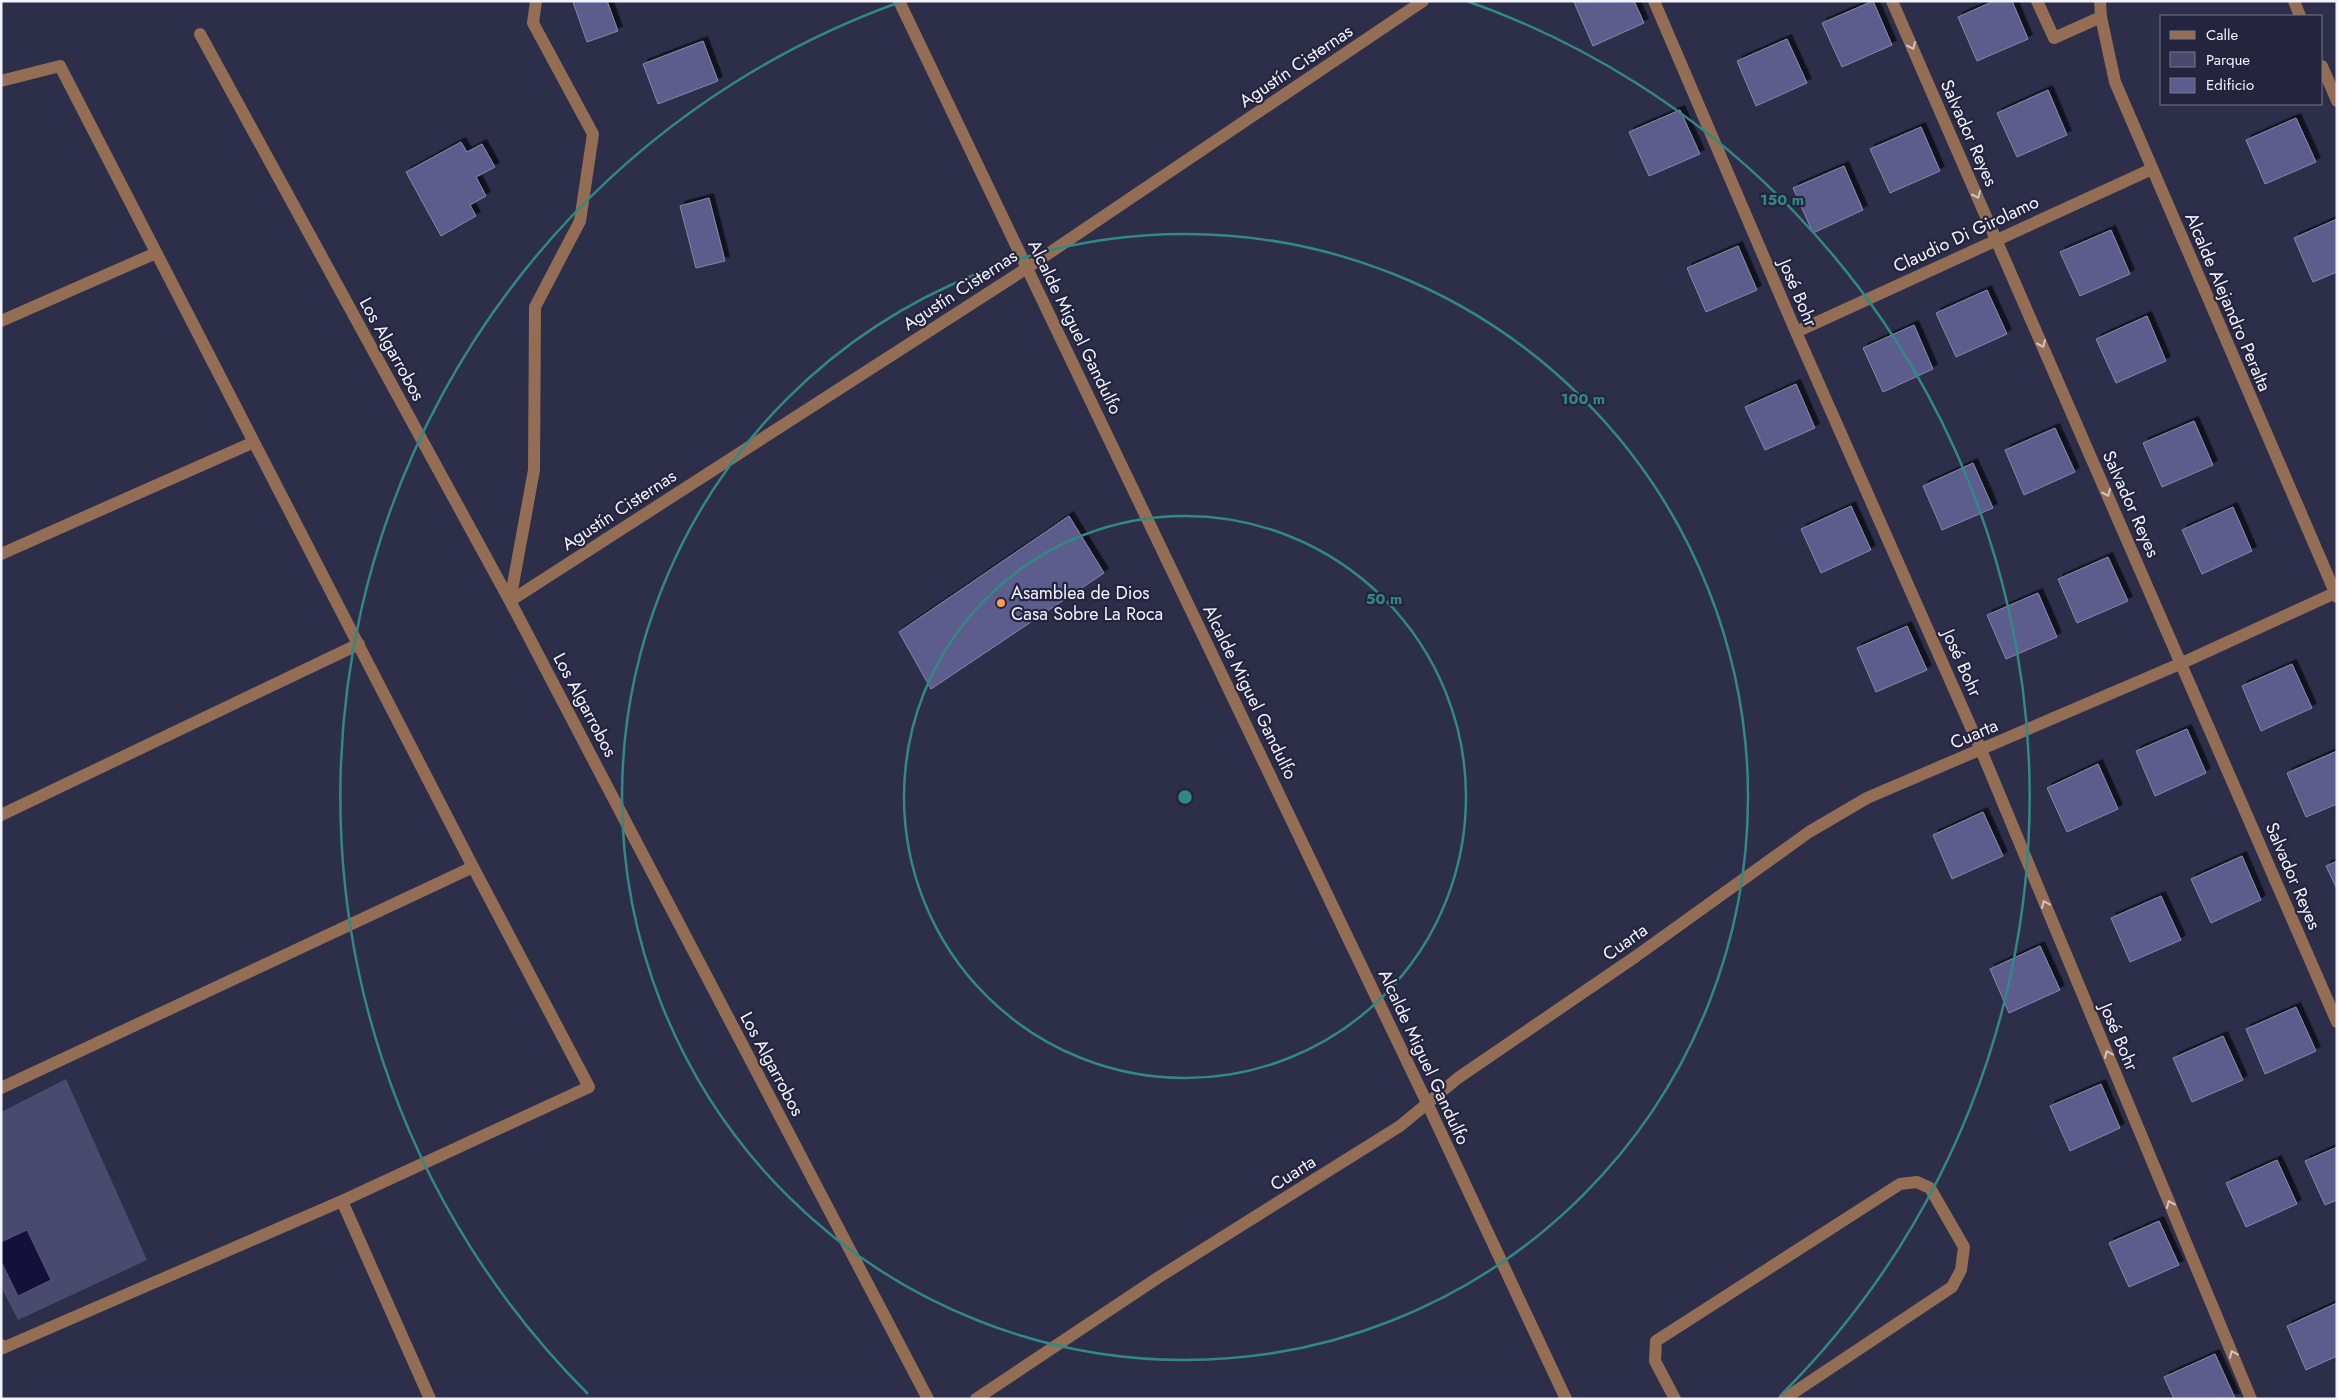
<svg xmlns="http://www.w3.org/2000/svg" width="2338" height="1400" viewBox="0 0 2338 1400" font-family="Jost,sans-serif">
<defs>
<filter id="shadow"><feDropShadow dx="4.5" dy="-4.5" stdDeviation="0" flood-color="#0009"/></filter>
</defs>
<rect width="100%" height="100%" fill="#2d2e49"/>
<!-- green -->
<path fill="#494a6e" d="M66 1079 147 1260 18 1320 1 1287V1112Z"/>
<!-- water -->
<path fill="#141039" stroke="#575474" d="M27 1230 51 1280 18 1296 1 1261V1242Z"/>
<!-- building -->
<path fill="#5c5d8d" stroke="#8688a8" filter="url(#shadow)" d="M576 1H607L618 31 587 42 573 2Z
M1634 1 1644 23 1593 46 1574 2Z
M1873 1 1892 45 1842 67 1822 23Z
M1994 1H2012L2028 39 1977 61 1958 17Z
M1787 39 1807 83 1756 106 1737 61Z
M703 41 718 81 658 104 643 64Z
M2048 90 2067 135 2017 157 1997 113Z
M1680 110 1700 154 1649 176 1629 132Z
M2296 118 2316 162 2265 184 2246 140Z
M1921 127 1940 171 1890 193 1870 149Z
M461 142 467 152 482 144 495 167 476 177 486 196 470 205 476 216 441 236 406 172Z
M1844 166 1863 210 1813 233 1793 188Z
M709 198 725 261 696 268 680 206Z
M2337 219V272L2313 282 2294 238Z
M2111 230 2130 274 2080 296 2060 252Z
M1738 246 1757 290 1706 312 1687 268Z
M1987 290 2007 334 1956 357 1936 313Z
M2147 316 2166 361 2116 383 2096 339Z
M1914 325 1933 369 1883 392 1863 348Z
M1796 384 1815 428 1765 450 1745 407Z
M2194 421 2213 465 2162 487 2143 443Z
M2055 428 2075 472 2024 495 2005 450Z
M1973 463 1993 508 1942 530 1923 486Z
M1851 506 1871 550 1821 573 1801 529Z
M2233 507 2252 551 2202 574 2182 530Z
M1069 516 1104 573 931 689 899 632Z
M2108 557 2128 601 2077 623 2058 579Z
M2038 593 2057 637 2006 659 1987 615Z
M1907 626 1927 670 1876 692 1857 648Z
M2292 664 2312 708 2261 731 2242 686Z
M2187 729 2206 773 2155 796 2136 751Z
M2337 751V804L2306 817 2287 773Z
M2098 764 2118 809 2067 832 2047 788Z
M1983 812 2003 856 1952 879 1933 835Z
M2242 856 2261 900 2211 923 2191 879Z
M2337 861V889L2326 866Z
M2161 896 2181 940 2130 962 2111 918Z
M2040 946 2060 990 2009 1013 1990 969Z
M2296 1007 2316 1051 2265 1074 2246 1029Z
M2223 1036 2243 1080 2192 1102 2173 1058Z
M2101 1084 2120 1128 2070 1151 2050 1106Z
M2337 1147V1200L2325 1205 2305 1161Z
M2277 1160 2297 1204 2246 1227 2226 1183Z
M2159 1221 2179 1265 2129 1287 2109 1243Z
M2337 1303V1356L2306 1370 2287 1326Z
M2215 1354 2235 1398 2174 1399 2164 1377Z"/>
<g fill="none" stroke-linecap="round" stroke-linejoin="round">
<!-- minor -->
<path stroke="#946e54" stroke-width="12" d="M899 1 1427 1103 1566 1399
M1654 1 1796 332 1981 750 2251 1399
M1892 1 2337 1022
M2037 1 2054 38 2101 17
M2100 1 2101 17 2115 82 2337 597
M2294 1 2300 16
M200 34 510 601 928 1399
M2322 66 2337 101
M1 81 60 66 473 867 589 1087 342 1201 3 1348 1 1345
M1 321 156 253
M1796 332 2152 169
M1 554 254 442
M510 601 1027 268 1423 1
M510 601 534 470 535 307 580 221 593 134 533 23 536 1
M1 815 359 644
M1 1088 473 867
M342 1201 430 1399
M976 1399 1159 1277 1400 1126 1458 1078 1635 957 1809 832 1867 798 2182 663 2337 592
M1675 1399 1655 1361 1656 1341 1900 1184 1917 1182 1930 1188 1964 1247 1961 1270 1952 1287 1784 1399"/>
</g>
<!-- one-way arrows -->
<defs><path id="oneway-chevron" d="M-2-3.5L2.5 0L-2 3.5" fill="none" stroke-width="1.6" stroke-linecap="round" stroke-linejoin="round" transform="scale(1.25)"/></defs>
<g stroke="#d1c4c2">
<use href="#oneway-chevron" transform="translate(1912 46) rotate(66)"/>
<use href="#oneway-chevron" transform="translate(1977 195) rotate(66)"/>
<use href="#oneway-chevron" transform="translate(2042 344) rotate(66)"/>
<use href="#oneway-chevron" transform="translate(2107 493) rotate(66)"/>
<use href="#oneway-chevron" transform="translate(2045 904) rotate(-113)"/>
<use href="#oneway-chevron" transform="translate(2108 1054) rotate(-113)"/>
<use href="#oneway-chevron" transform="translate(2170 1204) rotate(-113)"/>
<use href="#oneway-chevron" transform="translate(2233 1354) rotate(-113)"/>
</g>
<!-- distance rings -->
<g fill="none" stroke="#318984" stroke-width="2.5">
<circle cx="1185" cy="797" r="281"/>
<circle cx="1185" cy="797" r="563"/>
<path d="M588 1394A844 844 0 0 1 903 1M1467 1A844 844 0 0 1 1782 1394"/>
</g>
<!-- markers -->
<circle fill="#fd9c56" stroke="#24243e" stroke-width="2" cx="1001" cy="603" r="5"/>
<g text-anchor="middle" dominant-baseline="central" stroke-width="4.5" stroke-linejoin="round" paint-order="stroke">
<!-- street labels -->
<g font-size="18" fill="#f2f3fe" stroke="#24243e">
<text transform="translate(1296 66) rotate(-34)">Agustín Cisternas</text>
<text transform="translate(1969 133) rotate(66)">Salvador Reyes</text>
<text transform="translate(1966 234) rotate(-25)">Claudio Di Girolamo</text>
<text transform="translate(960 290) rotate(-33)">Agustín Cisternas</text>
<text transform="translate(1798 293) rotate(67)">José Bohr</text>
<text transform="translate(2228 302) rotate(67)">Alcalde Alejandro Peralta</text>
<text transform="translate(1075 327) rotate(64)">Alcalde Miguel Gandulfo</text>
<text transform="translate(392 349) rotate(61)">Los Algarrobos</text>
<text transform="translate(2131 504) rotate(66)">Salvador Reyes</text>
<text transform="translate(619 510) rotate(-33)">Agustín Cisternas</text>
<text transform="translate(1962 663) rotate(66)">José Bohr</text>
<text transform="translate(1250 692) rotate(64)">Alcalde Miguel Gandulfo</text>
<text transform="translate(585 705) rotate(62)">Los Algarrobos</text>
<text transform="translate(1974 734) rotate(-23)">Cuarta</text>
<text transform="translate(2293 876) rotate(67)">Salvador Reyes</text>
<text transform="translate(1625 942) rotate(-35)">Cuarta</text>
<text transform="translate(2119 1037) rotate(67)">José Bohr</text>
<text transform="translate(1424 1057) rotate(65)">Alcalde Miguel Gandulfo</text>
<text transform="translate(772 1064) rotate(62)">Los Algarrobos</text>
<text transform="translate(1293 1173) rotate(-32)">Cuarta</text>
</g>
<!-- poi labels -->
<g font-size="18" fill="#f2f3fe" stroke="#24243e" text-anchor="start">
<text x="1011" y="593">Asamblea de Dios<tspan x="1011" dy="21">Casa Sobre La Roca</tspan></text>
</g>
</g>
<circle cx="1185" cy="797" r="8" fill="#318984" stroke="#24243e" stroke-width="2.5"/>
<g font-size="15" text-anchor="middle" font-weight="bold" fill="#318984" stroke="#24243e" stroke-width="4.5" stroke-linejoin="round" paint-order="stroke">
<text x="1782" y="205">150 m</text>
<text x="1583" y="404">100 m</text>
<text x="1384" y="604">50 m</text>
</g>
<!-- border -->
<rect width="2338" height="1400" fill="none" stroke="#f2f3fe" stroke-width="5"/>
<!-- legend -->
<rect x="2160" y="15" width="162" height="90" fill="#24243e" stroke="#76778b"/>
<rect x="2170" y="31" width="25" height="8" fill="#946e54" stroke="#76778b"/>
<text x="2206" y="40" font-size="15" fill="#f2f3fe">Calle</text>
<rect x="2170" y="52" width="25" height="15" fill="#494a6e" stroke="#76778b"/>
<text x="2206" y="65" font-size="15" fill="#f2f3fe">Parque</text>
<rect x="2170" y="78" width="25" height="15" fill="#5c5d8d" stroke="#76778b"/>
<text x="2206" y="90" font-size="15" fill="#f2f3fe">Edificio</text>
</svg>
